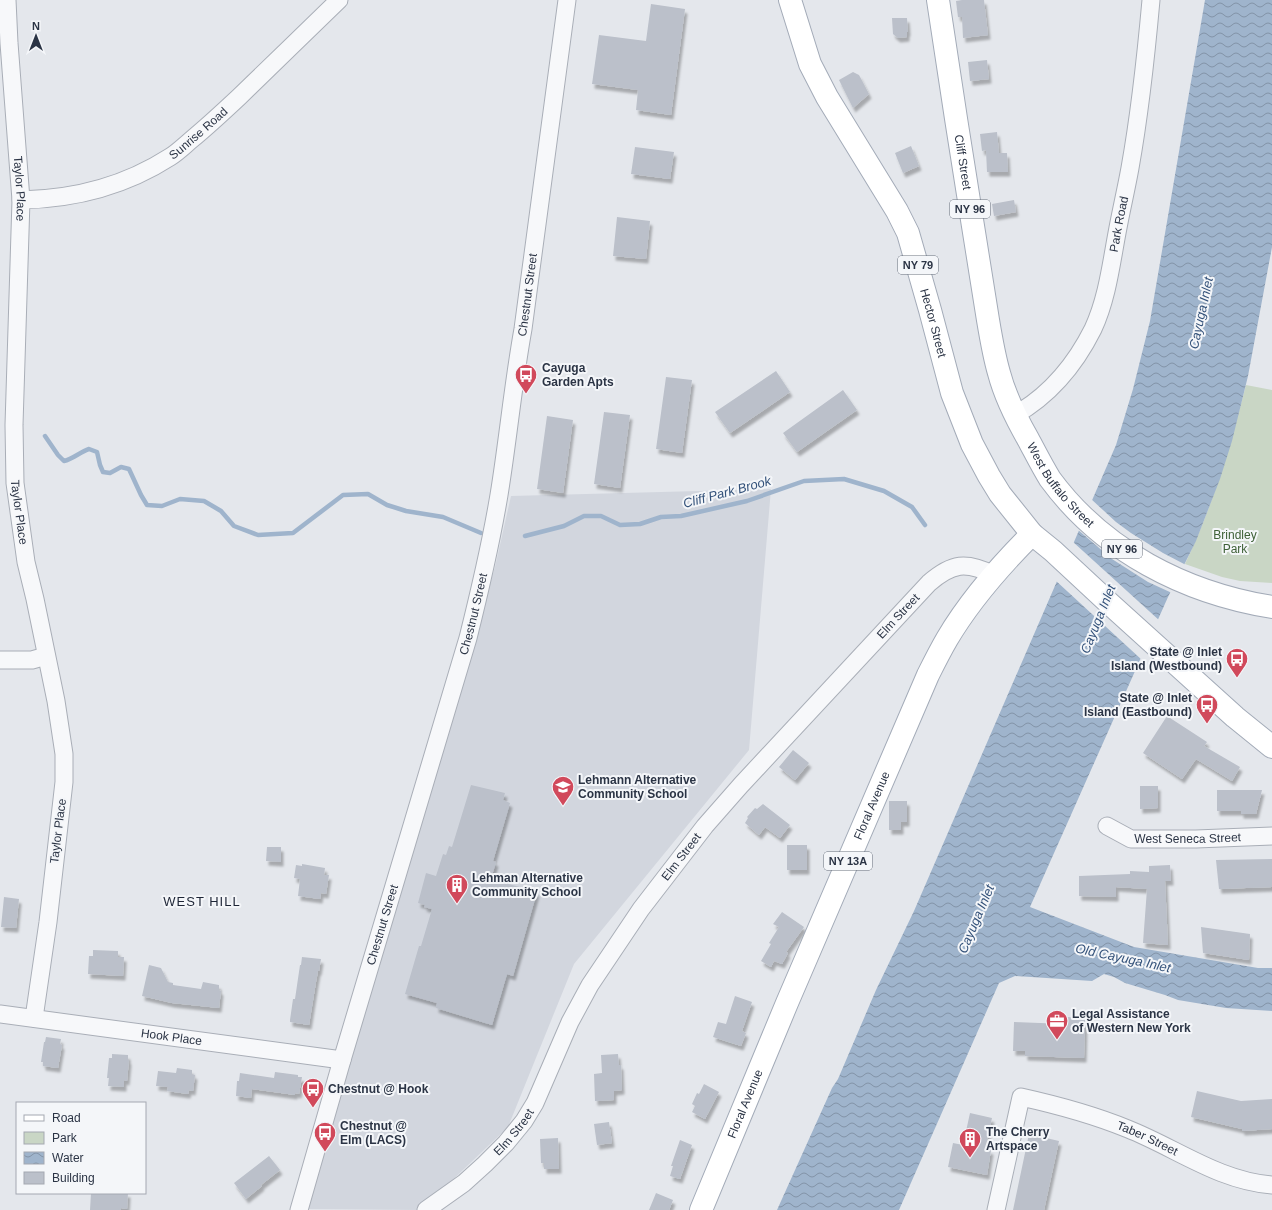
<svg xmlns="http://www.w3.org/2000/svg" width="1272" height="1210" viewBox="0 0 1272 1210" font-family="Arial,sans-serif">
<defs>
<pattern id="water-waves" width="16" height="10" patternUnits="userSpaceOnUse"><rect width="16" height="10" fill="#9fb4cc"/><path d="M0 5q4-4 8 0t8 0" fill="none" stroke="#8293a7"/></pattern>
<filter id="shadow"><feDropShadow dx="2.5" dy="4.5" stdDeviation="1" flood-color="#0004"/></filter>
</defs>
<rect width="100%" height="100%" fill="#e4e7ec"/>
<!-- built -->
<path fill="#d2d6de" d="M771 489 749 750 574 964 508 1127 421 1210 304 1209 495 567 511 496Z"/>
<!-- park -->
<path fill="#c9d6c5" d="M1246 385 1272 390V583L1240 581 1222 577 1185 564C1213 506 1230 446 1246 385Z"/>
<!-- water -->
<path fill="url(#water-waves)" d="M1205 0H1272V247L1248 376 1232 441 1220 479 1196 541 1168 597 1030 907 1134 947 1258 968H1272V1011L1226 1008 1178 1000 1165 995 1125 983 1114 977 1104 974 1092 981 1015 976 999 983 899 1210H777L832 1088 838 1079 876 990 914 911 1116 445 1133 389 1150 321Z"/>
<!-- pier -->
<path fill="#e4e7ec" d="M1090 498 1116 522 1131 533 1163 553 1186 565 1172 593 1148 582 1112 559 1077 529Z
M1072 541 1160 621 1142 660 1055 580Z"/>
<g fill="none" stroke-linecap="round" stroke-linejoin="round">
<!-- stream -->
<path stroke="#9fb4cc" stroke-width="4.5" d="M45 436 58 455 64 461C73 459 80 452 89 449L97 452 100 465 103 472 110 473 121 467 129 469 141 495 147 505 162 506 180 499 204 501 221 511 234 526 258 535 293 533 343 495 368 494 387 505 406 511 443 517 481 533
M525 536 564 526 584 516H601L620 525 640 524 661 517 681 516 747 501 804 481 844 479 884 491 912 507 925 525"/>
</g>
<!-- building -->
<path fill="#bbc0ca" filter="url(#shadow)" d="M962 0H984L988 35 963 38 962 17H958L956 1Z
M651 4 685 9 671 115 636 110 638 90 592 84 599 35 646 41Z
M892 18H907L908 32H907V37L898 38 893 34Z
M987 60 989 79 970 81 968 62Z
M853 72 859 75 869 94 853 108 839 80Z
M997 132 999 153H1007L1008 172H987L986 150 982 151 980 134Z
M911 146 919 166 903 173 895 153Z
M635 147 674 152 670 179 631 174Z
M1014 200 1016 212 994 216 992 204Z
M617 217 650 221 646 259 613 256Z
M776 371 790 392 730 433 715 412Z
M666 377 692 380 682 453 656 449Z
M843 390 857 410 797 452 783 433Z
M604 412 630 415 620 488 594 484Z
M547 416 573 420 563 493 537 489Z
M1167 716 1207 742 1204 746 1240 767 1232 781 1196 759 1182 779 1143 753Z
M793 750 809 763 795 780 779 767Z
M471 785 505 793 503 800 510 803 493 861 496 862 491 879 537 892 513 976 507 974 492 1025 436 1008 437 1003 405 994 419 946H421L432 909 424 907 425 905 418 903 426 873 436 876 443 854 446 855 449 846 452 847Z
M1140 786H1158V808L1140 809Z
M1217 790H1262L1256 814H1241V811H1217Z
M889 801H907V822H901V830H889Z
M763 804 790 825 780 838 765 827 759 835 745 823 748 818 747 817 755 808 757 809Z
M787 845H807V870H787Z
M267 847H281V862L266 861Z
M1272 859V887L1219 889 1216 860Z
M302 864 325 868 324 875H329L326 894 321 893 320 899 298 896 300 879 294 878 296 865 302 866Z
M1170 865 1171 881H1165L1168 945 1143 943 1147 889 1116 887V897L1079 896V876L1130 874V871L1149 872V866Z
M4 897 19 899 16 928 1 927Z
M782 912 804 927 786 952 788 953 782 964 774 961 771 967 761 961 771 944 769 943 779 927 773 924Z
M1201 927 1250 934 1249 960 1203 953Z
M93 950 118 951V957H124L123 976 88 974 89 956H93Z
M302 957 321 959 319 971H318L316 982 309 1025 290 1022V1020L293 999H295L300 965H301Z
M149 965 161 968 168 982 173 983V985L201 989 203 982 219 985V990L221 991 219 1008 172 1003 142 996Z
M735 996 752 1002 742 1031 746 1033 741 1046 713 1037 718 1022 726 1024Z
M1066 1017 1085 1018 1084 1058 1025 1056V1051H1013L1014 1022 1066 1024Z
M46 1037 61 1039 60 1044 62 1045 58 1068 43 1066V1062H41L44 1042H45Z
M112 1054 128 1055V1060H129L127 1081 124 1080V1087L108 1086 109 1078H107L109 1058H112Z
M618 1054 619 1065H621L622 1090 614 1091V1100L595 1101 594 1074 602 1073 601 1055Z
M177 1068 192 1070V1074L195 1075 193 1091 189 1090 188 1094 167 1091 168 1087 156 1086 158 1071 176 1073Z
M275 1072 298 1075V1077H302L299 1094 295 1093V1095L252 1089 251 1098 236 1096 237 1081H239L240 1073 274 1078Z
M704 1084 719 1092 705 1119 692 1112 695 1106 692 1104 697 1093 699 1094Z
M1197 1091 1241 1101 1272 1099V1129L1242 1131V1129L1191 1117Z
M970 1113 992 1118 985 1149 991 1150 987 1175 948 1167 953 1143 963 1145Z
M609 1122 612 1143 597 1145 594 1124Z
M1029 1134 1059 1141 1044 1210H1013Z
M558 1138 559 1169H544V1163H541L540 1139Z
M680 1140 692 1145 680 1179 670 1176 673 1166H671Z
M269 1156 280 1170 261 1185 262 1186 246 1199 234 1183Z
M91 1193H128L127 1209 121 1208V1210H90Z
M656 1193 673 1200 669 1210H649Z"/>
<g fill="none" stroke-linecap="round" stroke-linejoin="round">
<!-- minor casing -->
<g stroke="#a9aeb7" stroke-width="19">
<g id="minor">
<path id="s1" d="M7 0 9 43 21 200 14 425 15 483 26 562 35 599 56 701 64 754V782L48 922 34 1018"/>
<path id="s2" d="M21 200C73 199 125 186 170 157 178 152 185 145 191 140 208 126 223 112 239 97 272 65 306 32 339 0"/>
<path id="s3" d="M1015 415C1050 395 1075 365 1093 329 1107 299 1111 265 1117 233 1121 211 1126 190 1130 168 1140 112 1146 56 1151 0"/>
<path d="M0 660H32L46 656"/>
<path id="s4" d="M1107 826 1131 839H1196L1272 836"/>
<path id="s5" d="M0 1014 342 1060"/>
<path id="s6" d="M299 1210 342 1060 468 638C480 590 491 543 499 495 508 440 513 384 523 329L567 0"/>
<path id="s7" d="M426 1210 464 1183 485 1164 506 1143 524 1121 535 1103 570 1022 590 985 641 909 705 826 741 785 929 583C952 563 966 561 994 575"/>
<path id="s8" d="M996 1210 1021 1097C1057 1105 1094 1115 1128 1129 1176 1148 1219 1181 1272 1185"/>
</g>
</g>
<!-- primary casing -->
<g stroke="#a3abb8" stroke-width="24">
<g id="primary">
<path id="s9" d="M790 0 810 64 827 97 897 211 908 233 930 310 952 393 972 444 989 476 1000 494 1032 534 1053 551 1110 604 1235 717 1272 747"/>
<path id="s10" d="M938 0C949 75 961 151 973 226 978 258 983 289 988 320 991 338 994 356 999 373 1005 396 1016 418 1028 439 1035 452 1042 466 1050 479 1103 551 1185 593 1272 607"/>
<path id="s11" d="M701 1210 787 1003 928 675C934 663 940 651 947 639 970 600 1001 565 1032 534"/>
</g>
</g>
<!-- minor -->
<use href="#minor" stroke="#f7f8fa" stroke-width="17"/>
<!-- primary -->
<use href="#primary" stroke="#fff" stroke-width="22"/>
</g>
<!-- icons -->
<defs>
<g id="bus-pin" transform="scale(1.15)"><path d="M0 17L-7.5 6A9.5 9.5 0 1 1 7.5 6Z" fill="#d1495b" stroke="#f4f6f9"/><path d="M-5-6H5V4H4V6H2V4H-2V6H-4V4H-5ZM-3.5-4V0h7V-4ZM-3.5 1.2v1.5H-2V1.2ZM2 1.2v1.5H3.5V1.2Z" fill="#fff"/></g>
<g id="school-pin" transform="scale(1.15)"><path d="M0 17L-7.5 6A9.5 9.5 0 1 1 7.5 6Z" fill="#d1495b" stroke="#f4f6f9"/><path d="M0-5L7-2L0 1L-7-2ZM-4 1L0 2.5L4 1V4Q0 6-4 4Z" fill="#fff"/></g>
<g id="building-pin" transform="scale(1.15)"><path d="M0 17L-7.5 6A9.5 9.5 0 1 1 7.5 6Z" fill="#d1495b" stroke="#f4f6f9"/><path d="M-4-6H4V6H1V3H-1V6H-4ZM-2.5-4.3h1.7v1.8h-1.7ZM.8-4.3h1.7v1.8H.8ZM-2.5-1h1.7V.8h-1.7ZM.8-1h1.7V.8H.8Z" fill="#fff"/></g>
<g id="office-pin" transform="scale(1.15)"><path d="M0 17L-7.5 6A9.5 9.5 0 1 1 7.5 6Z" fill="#d1495b" stroke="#f4f6f9"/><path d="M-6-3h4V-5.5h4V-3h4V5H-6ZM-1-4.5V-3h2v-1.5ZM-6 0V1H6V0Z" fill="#fff"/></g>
</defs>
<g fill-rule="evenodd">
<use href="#bus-pin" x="526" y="375"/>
<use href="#bus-pin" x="1237" y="659"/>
<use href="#bus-pin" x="1207" y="705"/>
<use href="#school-pin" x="563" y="787"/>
<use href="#building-pin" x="457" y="885"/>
<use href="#office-pin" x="1057" y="1021"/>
<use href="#bus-pin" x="313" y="1089"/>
<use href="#bus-pin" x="325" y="1133"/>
<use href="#building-pin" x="970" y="1139"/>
</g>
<g text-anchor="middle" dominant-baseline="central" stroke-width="4" stroke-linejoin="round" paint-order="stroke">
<!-- shield labels -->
<g fill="#f4f6f9" stroke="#676e7b" stroke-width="1">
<rect x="950" y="200" width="40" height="18" rx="3"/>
<rect x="898" y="256" width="40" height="18" rx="3"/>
<rect x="1102" y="540" width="40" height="18" rx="3"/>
<rect x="824" y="852" width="48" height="18" rx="3"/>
</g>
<g font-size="11" font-weight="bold" fill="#2b3445">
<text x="970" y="209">NY 96</text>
<text x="918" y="265">NY 79</text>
<text x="1122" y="549">NY 96</text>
<text x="848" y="861">NY 13A</text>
</g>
<!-- street labels -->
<g font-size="12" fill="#2b3445" stroke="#f4f6f9">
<text stroke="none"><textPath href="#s2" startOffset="194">Sunrise Road</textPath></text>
<text stroke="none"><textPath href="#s10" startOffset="164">Cliff Street</textPath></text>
<text stroke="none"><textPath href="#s1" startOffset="189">Taylor Place</textPath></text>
<text stroke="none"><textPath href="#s3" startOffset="226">Park Road</textPath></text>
<text stroke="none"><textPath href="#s6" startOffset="945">Chestnut Street</textPath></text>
<text stroke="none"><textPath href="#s9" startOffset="356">Hector Street</textPath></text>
<text stroke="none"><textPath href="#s10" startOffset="507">West Buffalo Street</textPath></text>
<text stroke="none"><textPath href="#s1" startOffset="513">Taylor Place</textPath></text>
<text stroke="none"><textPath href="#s6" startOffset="621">Chestnut Street</textPath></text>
<text stroke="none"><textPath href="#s7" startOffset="766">Elm Street</textPath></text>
<text stroke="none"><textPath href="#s11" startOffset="439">Floral Avenue</textPath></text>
<text transform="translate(58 831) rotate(-83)">Taylor Place</text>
<text stroke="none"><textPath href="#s4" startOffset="84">West Seneca Street</textPath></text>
<text stroke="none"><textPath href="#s7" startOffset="442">Elm Street</textPath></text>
<text stroke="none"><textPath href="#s6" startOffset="297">Chestnut Street</textPath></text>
<text stroke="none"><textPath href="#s5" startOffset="173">Hook Place</textPath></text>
<text stroke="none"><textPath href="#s11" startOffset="115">Floral Avenue</textPath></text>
<text stroke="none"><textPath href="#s7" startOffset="118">Elm Street</textPath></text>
<text stroke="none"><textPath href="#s8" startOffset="249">Taber Street</textPath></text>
</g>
<!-- poi labels -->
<g font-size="12" font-weight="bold" fill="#2b3445" stroke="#f4f6f9" text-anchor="start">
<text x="542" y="368">Cayuga<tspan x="542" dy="14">Garden Apts</tspan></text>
<text x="1222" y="652" text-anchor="end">State @ Inlet<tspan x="1222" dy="14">Island (Westbound)</tspan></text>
<text x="1192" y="698" text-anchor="end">State @ Inlet<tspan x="1192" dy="14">Island (Eastbound)</tspan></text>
<text x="578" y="780">Lehmann Alternative<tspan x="578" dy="14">Community School</tspan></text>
<text x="472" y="878">Lehman Alternative<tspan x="472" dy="14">Community School</tspan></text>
<text x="1072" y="1014">Legal Assistance<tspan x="1072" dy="14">of Western New York</tspan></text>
<text x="328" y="1089">Chestnut @ Hook</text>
<text x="340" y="1126">Chestnut @<tspan x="340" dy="14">Elm (LACS)</tspan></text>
<text x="986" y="1132">The Cherry<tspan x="986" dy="14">Artspace</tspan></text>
</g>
<!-- park labels -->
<g font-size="12" fill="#3f6138" stroke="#f4f6f9">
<text x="1235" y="535">Brindley<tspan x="1235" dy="14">Park</tspan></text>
</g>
<!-- water labels -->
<g font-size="13" font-style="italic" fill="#34527a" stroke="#f4f6f9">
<text transform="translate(1201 313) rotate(-78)">Cayuga Inlet</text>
<text transform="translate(727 492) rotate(-15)">Cliff Park Brook</text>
<text transform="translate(1098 619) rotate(-68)">Cayuga Inlet</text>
<text transform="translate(976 919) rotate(-67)">Cayuga Inlet</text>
<text transform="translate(1123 958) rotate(12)">Old Cayuga Inlet</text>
</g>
<!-- neighbourhood labels -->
<g font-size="13" letter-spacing="1" fill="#1d2536" stroke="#f4f6f9">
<text x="202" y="901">WEST HILL</text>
</g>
</g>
<!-- legend -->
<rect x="16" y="1102" width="130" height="92" fill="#f4f6f9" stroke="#a4a8b1"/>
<rect x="24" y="1115" width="20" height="6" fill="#ffffff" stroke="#a4a8b1"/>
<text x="52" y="1122" font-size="12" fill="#2b3445">Road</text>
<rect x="24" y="1132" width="20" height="12" fill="#c9d6c5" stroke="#a4a8b1"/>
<text x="52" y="1142" font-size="12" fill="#2b3445">Park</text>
<rect x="24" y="1152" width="20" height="12" fill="url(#water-waves)" stroke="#a4a8b1"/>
<text x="52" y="1162" font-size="12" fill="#2b3445">Water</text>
<rect x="24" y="1172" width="20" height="12" fill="#bbc0ca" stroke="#a4a8b1"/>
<text x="52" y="1182" font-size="12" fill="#2b3445">Building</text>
<!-- north arrow -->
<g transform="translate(36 36)" stroke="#f4f6f9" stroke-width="3" paint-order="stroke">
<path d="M0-3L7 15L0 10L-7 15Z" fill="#2b3445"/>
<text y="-6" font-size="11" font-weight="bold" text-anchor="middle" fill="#2b3445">N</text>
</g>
</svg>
